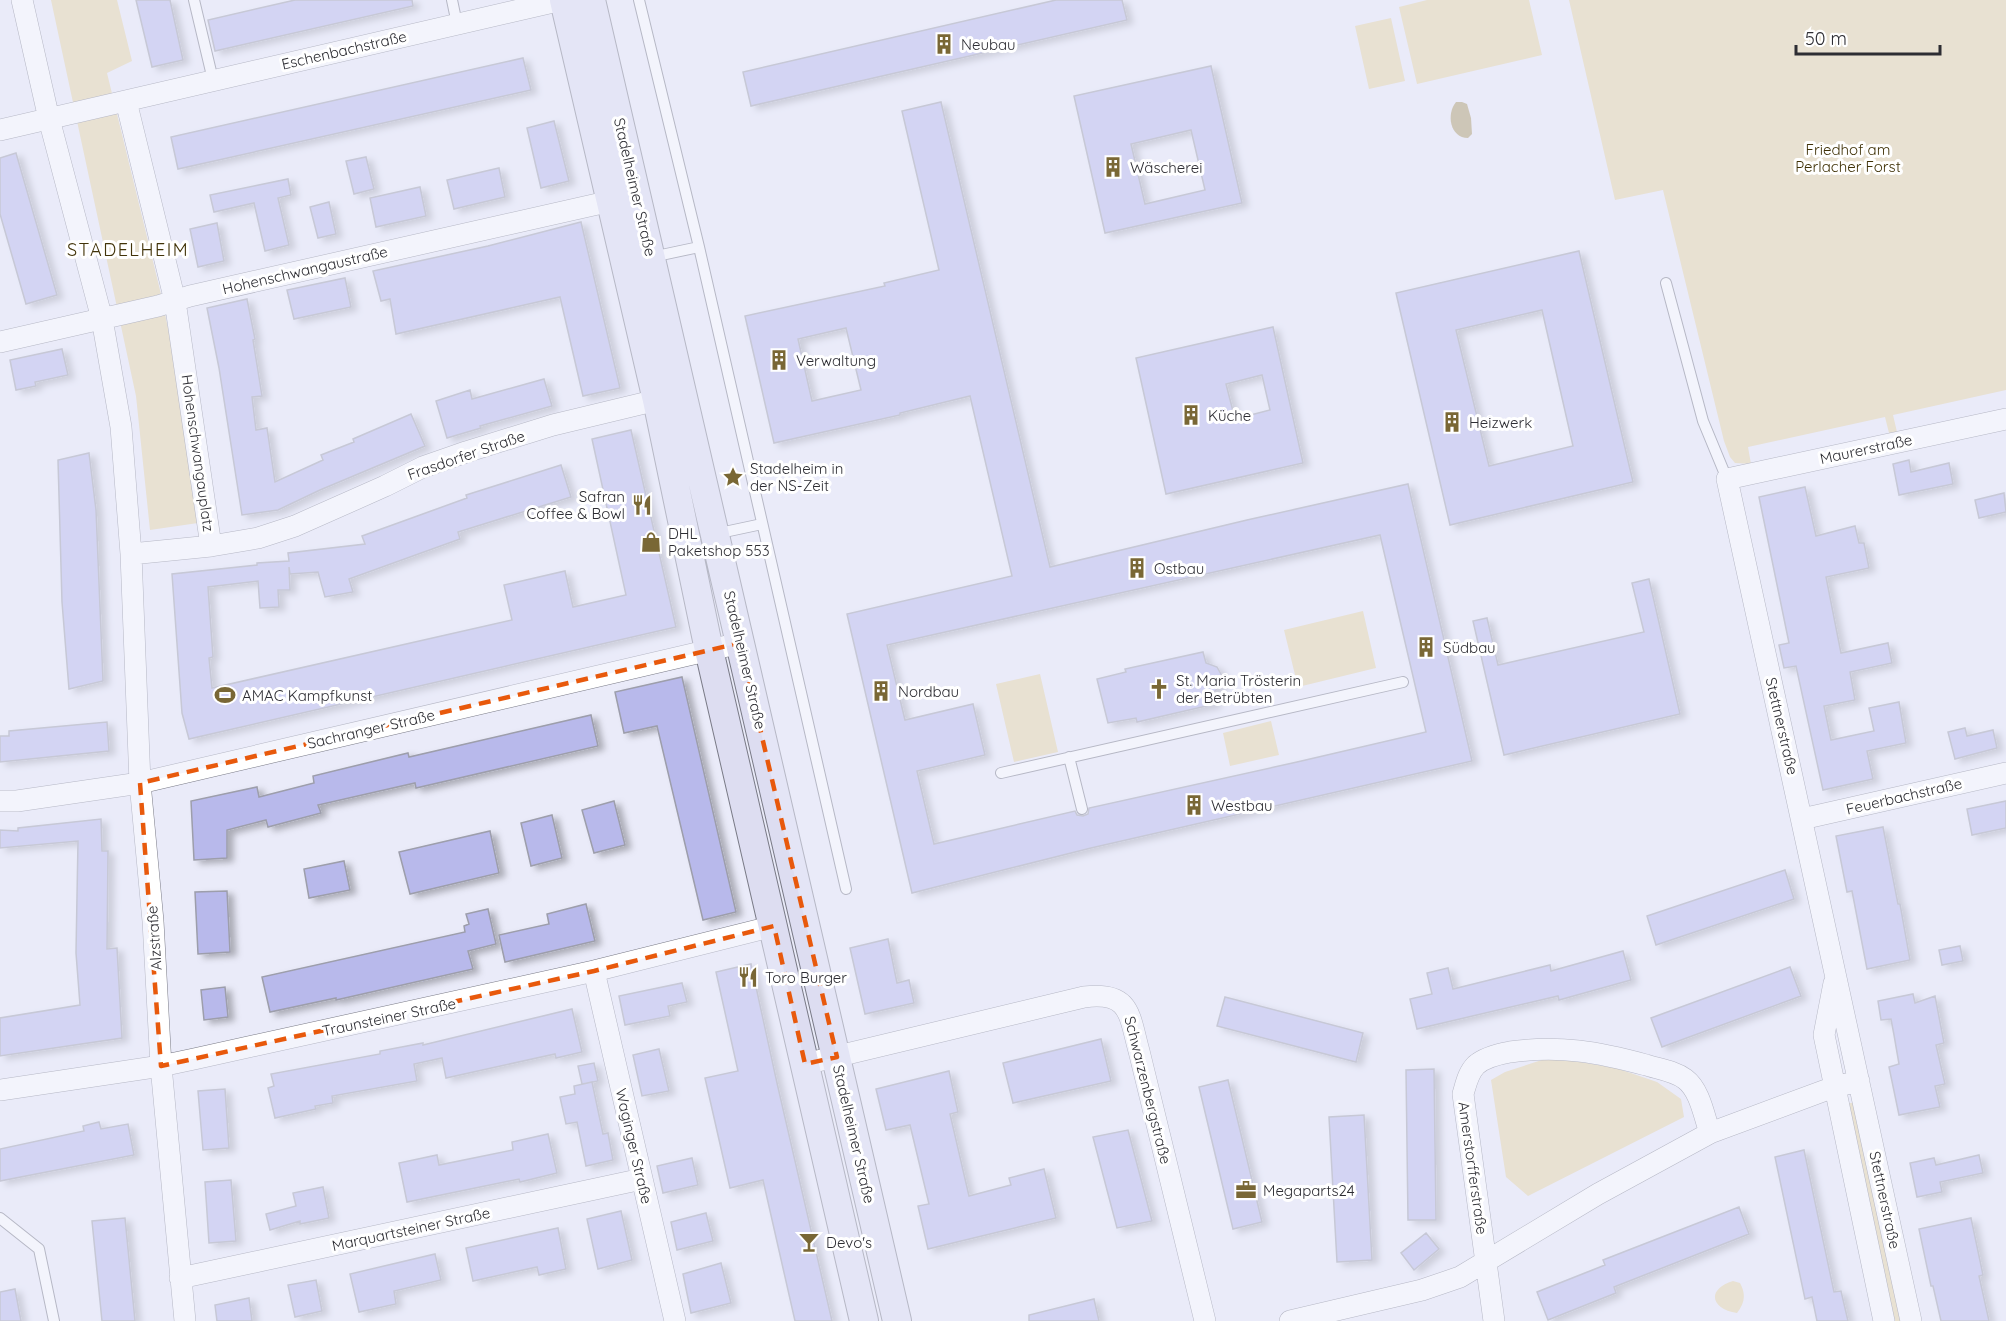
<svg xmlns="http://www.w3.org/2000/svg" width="2006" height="1321" viewBox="0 0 2006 1321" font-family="Quicksand,sans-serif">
<defs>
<filter id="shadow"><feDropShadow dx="6" dy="3.5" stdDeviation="3" flood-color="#0004"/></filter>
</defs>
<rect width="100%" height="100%" fill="#eaebf9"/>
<!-- green -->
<path fill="#e6d4a3" d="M51 0H117L132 61 107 73 160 290 177 371 198 523 150 530 136 396Z
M1427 0H1529L1542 55 1417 84 1399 7Z
M1569 0H2006V390L1893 415 1897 432 1889 433 1885 417 1748 447 1751 464 1735 463 1730 457 1724 441 1663 190 1615 200Z
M1391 18 1405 81 1369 89 1355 26Z
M1363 611 1376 668 1298 687 1284 630Z
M1040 674 1058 752 1014 762 996 684Z
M1271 721 1279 755 1230 766 1223 733Z
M1551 1057 1616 1068 1657 1082 1681 1099 1684 1117 1528 1196 1506 1177 1491 1080 1505 1072Z
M1856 1102 1904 1321H1893L1845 1104Z
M1733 1281 1740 1283C1746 1294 1745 1303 1737 1313 1712 1309 1705 1290 1733 1281Z"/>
<!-- water -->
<path fill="#ac9967" d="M1456 102H1462L1467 104 1471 118 1472 134 1468 138C1450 138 1446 114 1456 102Z"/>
<!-- building -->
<path fill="#b8b9eb" stroke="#9d9eab" stroke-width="1.5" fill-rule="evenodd" filter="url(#shadow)" d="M136 0H170L183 60 152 67Z
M295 0H412L413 6 215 51 208 20Z
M1056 0H1122L1127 20 751 106 743 72Z
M523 58 531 90 178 169 171 137Z
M1211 66 1242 203 1105 233 1074 96ZM1191 130 1205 190 1145 204 1131 144Z
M941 102 1050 567 1247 520 1408 484 1472 761 1091 848 912 893 847 614 1012 576 970 396 900 413V415L774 443 745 316 885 286 884 283 939 270 902 111ZM846 328 861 390 812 401 798 339ZM1380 535 1426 732 1297 762 1089 808 1088 814 1083 816 1077 815 1075 811 934 844 917 771 985 755 973 704 905 720 887 645Z
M554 121 569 181 541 188 527 128Z
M16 153 57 295 26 304 0 214V158Z
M366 157 374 189 354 194 346 161Z
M499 168 505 197 454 209 447 180Z
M288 179 291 195 278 198 289 245 265 251 254 203 214 212 210 195Z
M420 187 426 216 376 227 370 198Z
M329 202 336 234 318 238 310 207Z
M581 222 620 388 583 396 560 297 396 334 390 299 381 301 373 271 488 246Z
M217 223 224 261 198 267 190 229Z
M1579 251 1633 482 1450 525 1396 293ZM1542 310 1573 446 1489 466 1456 330Z
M345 278 351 307 294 319 287 290Z
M247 299 255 339 253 340 262 396 252 397 256 430 267 428 275 482 323 460 321 455 354 442 353 439 411 414 425 446 320 490 278 510 242 515 219 368 207 308Z
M1273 327 1303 463 1166 494 1136 358ZM1262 375 1270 410 1235 419 1226 384Z
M62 349 68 375 35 382 36 386 16 390 10 360Z
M544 379 552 406 480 426 481 428 447 438 436 401 470 390 472 399Z
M631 430 676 627 189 739 182 713 172 574 257 565V563L289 561 288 553 365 544 362 536 467 498 466 495 561 465 571 497 458 532 460 539 349 579 353 592 325 597 318 572 290 574 289 567 290 590H278L279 607 260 608 258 581 208 587 213 657 209 658 212 688 512 620 504 585 565 571 573 607 626 595 592 439Z
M89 453 96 510 103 681 69 689 62 602 58 460Z
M1909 460 1911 472 1949 463 1953 484 1899 495 1893 464Z
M1805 487 1816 536 1855 526 1859 543H1864L1869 568 1826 577 1841 653 1888 643 1892 663 1850 672 1855 700 1824 706 1831 740 1874 731 1869 708 1899 702 1906 743 1867 751 1873 779 1823 790 1796 666 1784 668 1779 645 1789 643 1759 497Z
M2004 493 2006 512 1979 518 1975 500Z
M1649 579 1680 714 1504 755 1473 621 1487 618 1498 665 1644 632 1632 583Z
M1203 652 1206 663 1217 667 1222 676V684L1213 693 1215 704 1137 722 1136 718 1108 723 1097 679 1126 672 1125 669Z
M682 677 736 912 703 920 657 726 624 733 615 692Z
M591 715 598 746 416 788 415 783 318 805 321 813 268 827 266 820 227 830V858L194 860 191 801 257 787 259 797 314 783 313 776 408 753 409 757Z
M107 722 109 751 0 762V736H9V731Z
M1965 728 1967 736 1993 730 1997 748 1955 759 1948 732Z
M614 801 625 845 594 853 582 810Z
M2006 801V828L1972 835 1967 809Z
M552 815 562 858 531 866 521 823Z
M101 819 102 851H108L107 949 117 948 122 1038 0 1056V1018L80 1005 76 953 78 841 0 848V830L18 831V828Z
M1883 827 1898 904H1900L1910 960 1867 969 1852 891 1847 892 1836 836Z
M490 831 499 873 410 894 399 852Z
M344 861 350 890 309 898 304 869Z
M1785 870 1794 899 1656 945 1647 916Z
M227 891 230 952 198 954 195 892Z
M586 904 595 941 505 962 499 935 549 924 547 914Z
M488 909 496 944 468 951 473 969 336 1000V998L270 1012 262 977 465 932 464 926 469 924 466 914Z
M888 939 897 983 909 980 914 1003 865 1014 850 948Z
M1960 946 1963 961 1942 965 1939 950Z
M1623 951 1631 980 1559 1000 1558 996 1417 1029 1410 999 1432 994 1427 973 1448 968 1453 989 1550 965 1551 971Z
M751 964 777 1083 832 1321H795L763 1180 730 1188 705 1078 738 1071 716 972Z
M1790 967 1801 996 1662 1047 1651 1018Z
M682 983 687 1002 668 1006 670 1016 625 1025 619 996Z
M225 987 228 1017 204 1020 201 990Z
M1913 994 1915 1003 1935 996 1944 1043 1936 1045 1945 1084 1935 1086 1940 1107 1899 1115 1889 1067 1899 1064 1894 1035 1891 1019 1881 1020 1878 1001Z
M1225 997 1363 1033 1356 1062 1217 1026Z
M572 1009 582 1052 556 1058 555 1054 446 1078 442 1058 414 1064 417 1081 332 1096 333 1103 315 1106 316 1109 275 1118 268 1088 274 1086 271 1074 380 1054V1051L423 1043V1045Z
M1101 1039 1111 1081 1013 1103 1003 1063Z
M659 1049 669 1091 642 1096 633 1055Z
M594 1063 598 1081 582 1084 578 1066Z
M1434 1069 1436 1220H1408L1406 1070Z
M949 1071 958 1112 950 1114 969 1196 1011 1185 1009 1178 1044 1169 1056 1218 928 1249 918 1206 929 1204 910 1125 886 1130 876 1089Z
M1228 1080 1262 1222 1233 1229 1199 1087Z
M592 1082 603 1134 608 1133 613 1160 586 1166 577 1122 566 1124 560 1097 575 1094 574 1086Z
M225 1089 229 1148 203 1150 198 1091Z
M1364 1115 1372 1260 1337 1262 1329 1117Z
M99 1122 101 1129 128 1124 134 1155 0 1181V1149L84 1131 83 1126Z
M1128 1130 1152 1221 1117 1228 1093 1137Z
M548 1134 557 1173 520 1182 519 1179 407 1202 399 1163 437 1155 439 1165 513 1150 512 1142Z
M1804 1150 1834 1292 1841 1291 1848 1321H1817L1812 1297 1805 1299 1775 1157Z
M1979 1155 1983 1173 1940 1182 1942 1192 1917 1197 1910 1163 1934 1158 1936 1165Z
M692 1158 698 1185 663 1193 657 1166Z
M231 1180 236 1241 209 1243 205 1182Z
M323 1187 329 1218 300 1224V1221L270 1230 266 1214 296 1206 293 1193Z
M1739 1207 1749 1234 1614 1287 1616 1293 1548 1320 1537 1292 1605 1265 1603 1260Z
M621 1211 632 1260 598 1269 587 1219Z
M706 1213 713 1241 677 1250 671 1222Z
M125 1218 135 1321H102L92 1221Z
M1971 1218 1983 1275 1979 1276 1989 1321H1941L1933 1286H1931L1919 1229Z
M558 1228 566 1269 539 1275 537 1267 473 1281 466 1248Z
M1426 1233 1439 1249 1414 1270 1401 1253Z
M435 1254 441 1280 394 1291 396 1304 359 1312 350 1274Z
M721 1263 731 1303 691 1313 683 1274Z
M316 1280 322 1311 295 1317 288 1285Z
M15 1289 21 1321H0V1292Z
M249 1298 252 1321H217L215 1305Z
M1094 1299 1099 1321H1029V1315Z"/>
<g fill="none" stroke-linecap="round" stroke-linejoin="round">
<!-- service casing -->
<g stroke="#797a86" stroke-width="12">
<path id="service" d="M194 0 213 80
M452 0 457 24
M639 0 699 247 846 889
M652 257 699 247
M1666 283 1703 421 1727 479
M715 534 762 524
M1069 757 1082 809
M1001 773 1403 682
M0 1218 39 1249 54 1321"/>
</g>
<!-- minor casing -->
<g stroke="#797a86" stroke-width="22">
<path id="minor" d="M22 0 49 119 102 319 121 427 131 554 140 783 153 921 161 1066 185 1321
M126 101 175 301 211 546 131 554
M0 130 562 0
M0 342 158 306 190 296 611 201
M211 546 258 538 295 526 385 486 423 467 466 452 553 425 657 400
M0 801H17L140 783 740 643
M1802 819 2006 773
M594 971 675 1321
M1834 983 1824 1035 1884 1321
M805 1064 1084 997C1131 991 1129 1015 1139 1051L1205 1321
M0 1090 161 1066 194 1059 594 971 774 926
M180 1278 642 1179
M1290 1321 1422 1290 1460 1277 1598 1194 1710 1133 1834 1087 1859 1081
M1494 1321 1463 1094C1466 1084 1468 1073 1476 1065 1485 1057 1499 1054 1510 1052 1560 1045 1598 1052 1646 1065 1659 1069 1674 1071 1685 1079 1700 1090 1704 1116 1710 1133
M1911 1321 1727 479 2006 419"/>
</g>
<!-- secondary casing -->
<g stroke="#797a86" stroke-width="30">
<path id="secondary" d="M564 0 657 400 709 650 864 1321
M591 0 897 1321"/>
</g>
<!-- service -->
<use href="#service" stroke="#fff" stroke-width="10"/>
<!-- minor -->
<use href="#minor" stroke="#fff" stroke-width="21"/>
<!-- secondary -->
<use href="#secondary" stroke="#ddddf1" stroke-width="28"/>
</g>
<!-- marked area -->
<path d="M0 0H2006V1321H0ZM740 643 837 1057 805 1064 774 926 594 971 161 1066 140 783Z" fill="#eaebf9" fill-opacity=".55" fill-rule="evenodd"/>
<path fill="none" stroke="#e8590c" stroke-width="4.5" stroke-dasharray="12 8" stroke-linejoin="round" d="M740 643 837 1057 805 1064 774 926 594 971 161 1066 140 783Z"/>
<!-- icons -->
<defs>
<g id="building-bare" transform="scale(1.62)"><path d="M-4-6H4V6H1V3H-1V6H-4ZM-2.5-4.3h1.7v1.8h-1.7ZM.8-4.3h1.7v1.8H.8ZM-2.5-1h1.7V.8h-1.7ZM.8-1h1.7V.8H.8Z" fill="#796735" stroke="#fff" stroke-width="2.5" paint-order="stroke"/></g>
<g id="sight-bare" transform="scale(1.62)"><path d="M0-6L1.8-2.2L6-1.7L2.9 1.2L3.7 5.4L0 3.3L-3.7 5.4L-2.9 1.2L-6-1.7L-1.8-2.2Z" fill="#796735" stroke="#fff" stroke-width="2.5" paint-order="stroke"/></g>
<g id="restaurant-bare" transform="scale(1.62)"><path d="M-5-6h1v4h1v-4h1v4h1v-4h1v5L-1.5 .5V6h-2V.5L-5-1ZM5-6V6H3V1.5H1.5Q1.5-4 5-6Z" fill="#796735" stroke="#fff" stroke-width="2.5" paint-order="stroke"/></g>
<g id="shop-bare" transform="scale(1.62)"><path d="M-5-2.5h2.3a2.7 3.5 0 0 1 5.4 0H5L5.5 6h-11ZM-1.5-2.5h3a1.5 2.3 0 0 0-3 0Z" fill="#796735" stroke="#fff" stroke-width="2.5" paint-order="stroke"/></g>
<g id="church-bare" transform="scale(1.62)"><path d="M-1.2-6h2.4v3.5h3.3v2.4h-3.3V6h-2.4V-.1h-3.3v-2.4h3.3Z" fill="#796735" stroke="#fff" stroke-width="2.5" paint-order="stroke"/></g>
<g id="stadium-bare" transform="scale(1.62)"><path d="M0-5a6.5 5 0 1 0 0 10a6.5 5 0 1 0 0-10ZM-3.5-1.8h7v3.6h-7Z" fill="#796735" stroke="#fff" stroke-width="2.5" paint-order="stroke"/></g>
<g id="office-bare" transform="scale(1.62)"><path d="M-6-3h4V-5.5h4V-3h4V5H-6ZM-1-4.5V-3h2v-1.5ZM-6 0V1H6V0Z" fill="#796735" stroke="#fff" stroke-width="2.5" paint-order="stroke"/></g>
<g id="bar-bare" transform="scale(1.62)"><path d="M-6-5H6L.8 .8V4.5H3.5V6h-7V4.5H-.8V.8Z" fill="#796735" stroke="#fff" stroke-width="2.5" paint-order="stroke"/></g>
</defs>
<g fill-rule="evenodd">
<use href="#building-bare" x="944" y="44"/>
<use href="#building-bare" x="1113" y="167"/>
<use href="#building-bare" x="779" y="360"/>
<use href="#building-bare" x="1191" y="415"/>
<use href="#building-bare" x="1452" y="422"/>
<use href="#sight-bare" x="733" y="477"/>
<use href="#restaurant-bare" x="642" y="505"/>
<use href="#shop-bare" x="651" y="542"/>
<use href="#building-bare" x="1137" y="568"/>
<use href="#building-bare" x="1426" y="647"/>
<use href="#church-bare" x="1159" y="689"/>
<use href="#building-bare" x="881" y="691"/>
<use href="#stadium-bare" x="225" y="695"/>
<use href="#building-bare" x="1194" y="805"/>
<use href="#restaurant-bare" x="748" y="977"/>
<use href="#office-bare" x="1246" y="1190"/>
<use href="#bar-bare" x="809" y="1242"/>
</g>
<g text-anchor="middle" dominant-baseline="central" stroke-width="6" stroke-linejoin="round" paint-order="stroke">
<!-- poi labels -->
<g font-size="15" fill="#2d2d33" stroke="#fff" text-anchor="start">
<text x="961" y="44">Neubau</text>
<text x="1130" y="167">Wäscherei</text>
<text x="796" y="360">Verwaltung</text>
<text x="1208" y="415">Küche</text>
<text x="1469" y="422">Heizwerk</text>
<text x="750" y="468">Stadelheim in<tspan x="750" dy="17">der NS-Zeit</tspan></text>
<text x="625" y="496" text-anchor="end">Safran<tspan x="625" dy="17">Coffee &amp; Bowl</tspan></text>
<text x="668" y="533">DHL<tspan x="668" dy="17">Paketshop 553</tspan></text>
<text x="1154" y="568">Ostbau</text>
<text x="1443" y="647">Südbau</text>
<text x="1176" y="680">St. Maria Trösterin<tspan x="1176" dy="17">der Betrübten</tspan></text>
<text x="898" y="691">Nordbau</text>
<text x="242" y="695">AMAC Kampfkunst</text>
<text x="1211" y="805">Westbau</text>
<text x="765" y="977">Toro Burger</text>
<text x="1263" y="1190">Megaparts24</text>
<text x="826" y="1242">Devo's</text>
</g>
<!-- street labels -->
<g font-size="15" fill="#2d2d33" stroke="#fff">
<text transform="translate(344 50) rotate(-13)">Eschenbachstraße</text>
<text transform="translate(635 187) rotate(77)">Stadelheimer Straße</text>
<text transform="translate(305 270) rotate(-13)">Hohenschwangaustraße</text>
<text transform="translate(1866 449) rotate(-12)">Maurerstraße</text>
<text transform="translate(198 453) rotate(82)">Hohenschwangauplatz</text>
<text transform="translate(466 455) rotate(-19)">Frasdorfer Straße</text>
<text transform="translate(745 660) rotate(77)">Stadelheimer Straße</text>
<text transform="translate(1782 726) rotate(77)">Stettnerstraße</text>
<text transform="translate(371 729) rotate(-13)">Sachranger Straße</text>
<text transform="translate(1904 796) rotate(-13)">Feuerbachstraße</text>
<text transform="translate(154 938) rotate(-94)">Alzstraße</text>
<text transform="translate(389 1017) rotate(-12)">Traunsteiner Straße</text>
<text transform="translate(1148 1090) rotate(76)">Schwarzenbergstraße</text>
<text transform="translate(854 1134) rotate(77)">Stadelheimer Straße</text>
<text transform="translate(634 1146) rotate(77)">Waginger Straße</text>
<text transform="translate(1473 1168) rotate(82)">Amerstorfferstraße</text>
<text transform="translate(1885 1200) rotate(78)">Stettnerstraße</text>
<text transform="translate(411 1229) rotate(-12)">Marquartsteiner Straße</text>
</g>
<!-- park labels -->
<g font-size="15" fill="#3e3005" stroke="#fff">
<text x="1848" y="149">Friedhof am<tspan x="1848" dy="17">Perlacher Forst</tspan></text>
</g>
<!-- quarter labels -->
<g font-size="18" letter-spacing="1.5" fill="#413309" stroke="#fff">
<text x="128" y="249">STADELHEIM</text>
</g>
</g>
<!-- scale -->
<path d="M1796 45v9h144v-9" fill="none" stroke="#2d2d33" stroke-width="3"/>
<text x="1805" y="45" font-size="18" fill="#2d2d33" stroke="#ffffff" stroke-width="4.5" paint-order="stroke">50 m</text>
</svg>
